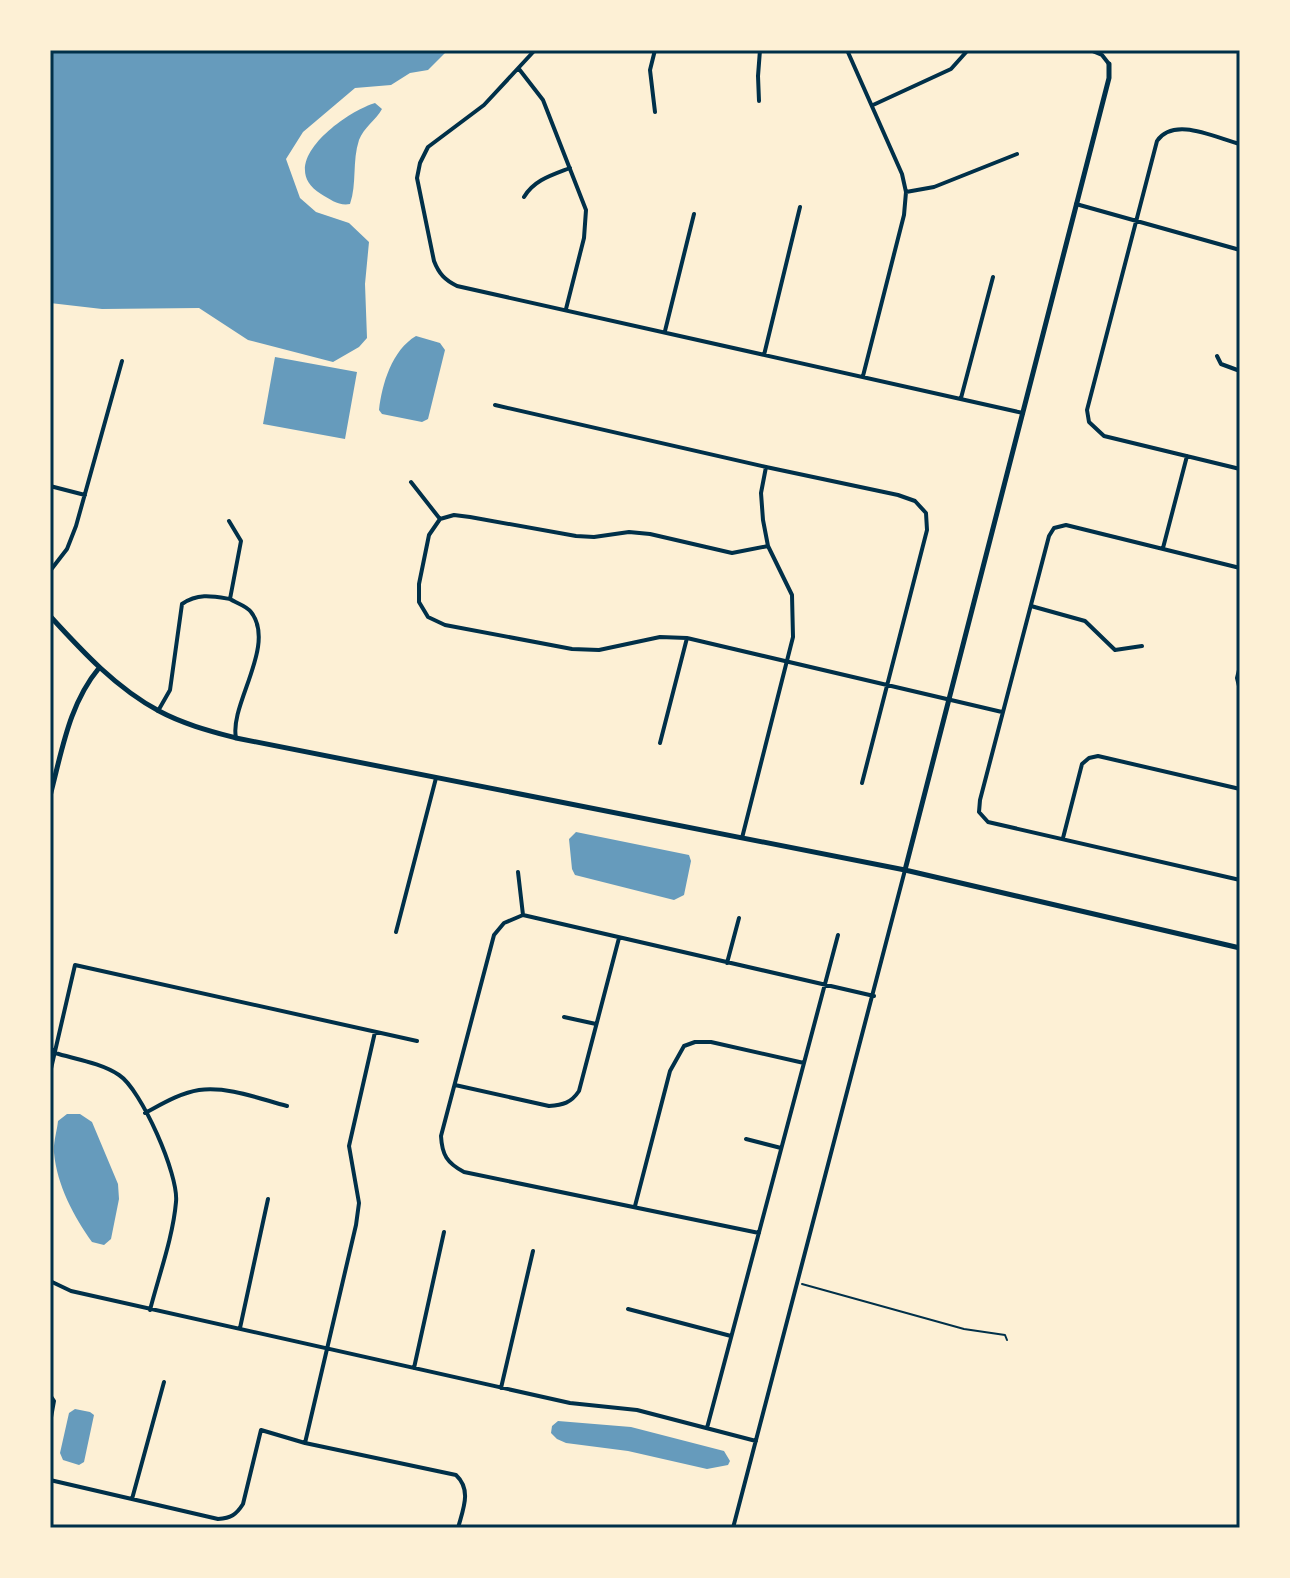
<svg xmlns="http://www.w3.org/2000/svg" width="1290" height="1578" viewBox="0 0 1290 1578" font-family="'Space Grotesk',sans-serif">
<rect width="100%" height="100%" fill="#fdf0d5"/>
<!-- water -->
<path fill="#669bbc" d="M50 50H448L428 70 410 73 391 85 355 88 303 132 286 159 300 198 316 212 349 223 369 242 365 284 367 338 359 347 333 362 248 340 199 308 102 309 50 303Z
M375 103 382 109C376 120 364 127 359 140 352 161 357 184 350 204 339 206 331 200 321 194 273 164 345 112 375 103Z
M416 336 440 343 445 350 428 419 422 422 382 414 379 410C382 384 392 350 416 336Z
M275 357 357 372 345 439 263 424Z
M576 832 689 855 691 861 684 895 674 900 575 875 572 869 569 839Z
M67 1114H80L92 1122 118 1184 119 1199 111 1239 104 1245 92 1242C74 1217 57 1185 54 1153 53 1143 57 1131 58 1121Z
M75 1409 90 1412 94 1415 84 1462 79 1465 63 1460 60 1453 69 1413Z
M558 1421 631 1427 724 1451 730 1461 728 1465 707 1469 628 1451 566 1443 557 1439 551 1433 552 1426Z"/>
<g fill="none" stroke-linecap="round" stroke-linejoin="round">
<!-- path -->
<path stroke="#003049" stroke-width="2" d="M802 1284 964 1329 1005 1335 1007 1340"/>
<!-- minor -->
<path stroke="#003049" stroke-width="4" d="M535 50 484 105 428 147 420 163 417 178 434 261C439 274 445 280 457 286L1023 413
M655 50 650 70 655 112
M847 50 902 174 906 192 904 215 863 376
M1090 50 1102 55 1109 64
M519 69 543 100 586 210 584 238 566 309
M759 101 758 76 760 50
M873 105 951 69 968 50
M1240 144C1216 138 1174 116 1157 141L1087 410 1089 422 1104 436 1240 469
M906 192 934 187 1017 154
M524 197C534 180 552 175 570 168
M1076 204 1240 250
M665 331 694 214
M764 355 800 207
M1217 356 1221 364 1240 371
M961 398 993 277
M495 405 766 467 898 495 915 501 926 513 927 530 862 783
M411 482 440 519
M50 486 85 495
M440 519 429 535 419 584V602L428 617 445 625 572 649 599 650 660 637 687 638 1002 712
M440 519 454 515 470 517 576 536 594 537 629 532 650 534 732 553 768 546
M229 521 241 541 230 599C236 603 247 606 251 612 277 645 229 705 236 738
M1163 548 1187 456
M1240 568 1066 525 1054 528 1049 536 980 800 979 812 988 822 1240 880
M50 571 67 549 76 526 122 361
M1031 606 1085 621 1115 650 1142 646
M1240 666 1237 678 1240 690
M158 711 170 690 182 604C198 593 212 596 230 599
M660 743 687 638
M742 838 793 637 792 595 768 546 763 520 761 493 766 467
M1063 838 1082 764 1089 758 1098 756 1240 789
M518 872 523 915
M396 932 436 778
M727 963 739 918
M564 1017 596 1024
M50 1047 55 1053C75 1059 101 1063 119 1075 141 1089 179 1175 176 1202 173 1237 159 1275 150 1310
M50 1073 75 965 417 1041
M455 1085 549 1106C563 1105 571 1103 579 1091L619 938
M145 1113C162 1104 180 1093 199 1090 228 1086 260 1099 287 1106
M746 1139 781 1148
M635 1206 670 1071 684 1046 695 1042H711L804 1063
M759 1233 464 1172C447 1163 442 1155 441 1136L494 935 504 923 523 915 874 996
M50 1281 71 1291 570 1403 637 1410 756 1441
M628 1309 731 1336
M240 1328 268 1199
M414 1368 444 1232
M501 1388 533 1251
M50 1395 54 1401 50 1423
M707 1428 838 935
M305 1443 356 1225 359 1203 349 1146 375 1032
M50 1480 218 1519C231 1518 236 1515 243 1504L261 1430 305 1443 456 1475C472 1490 463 1509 458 1528
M132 1499 164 1382
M733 1528 905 870"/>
<!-- tertiary -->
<path stroke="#003049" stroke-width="5" d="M50 616C82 651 116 688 159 711 183 724 210 731 236 738L905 870 1240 948
M50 796C62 751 69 704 99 668
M905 870 1109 78V64"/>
</g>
<!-- border -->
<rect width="1290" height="1578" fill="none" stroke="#fdf0d5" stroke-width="104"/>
<rect x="52" y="52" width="1186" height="1474" fill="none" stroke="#003049" stroke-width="3"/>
</svg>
